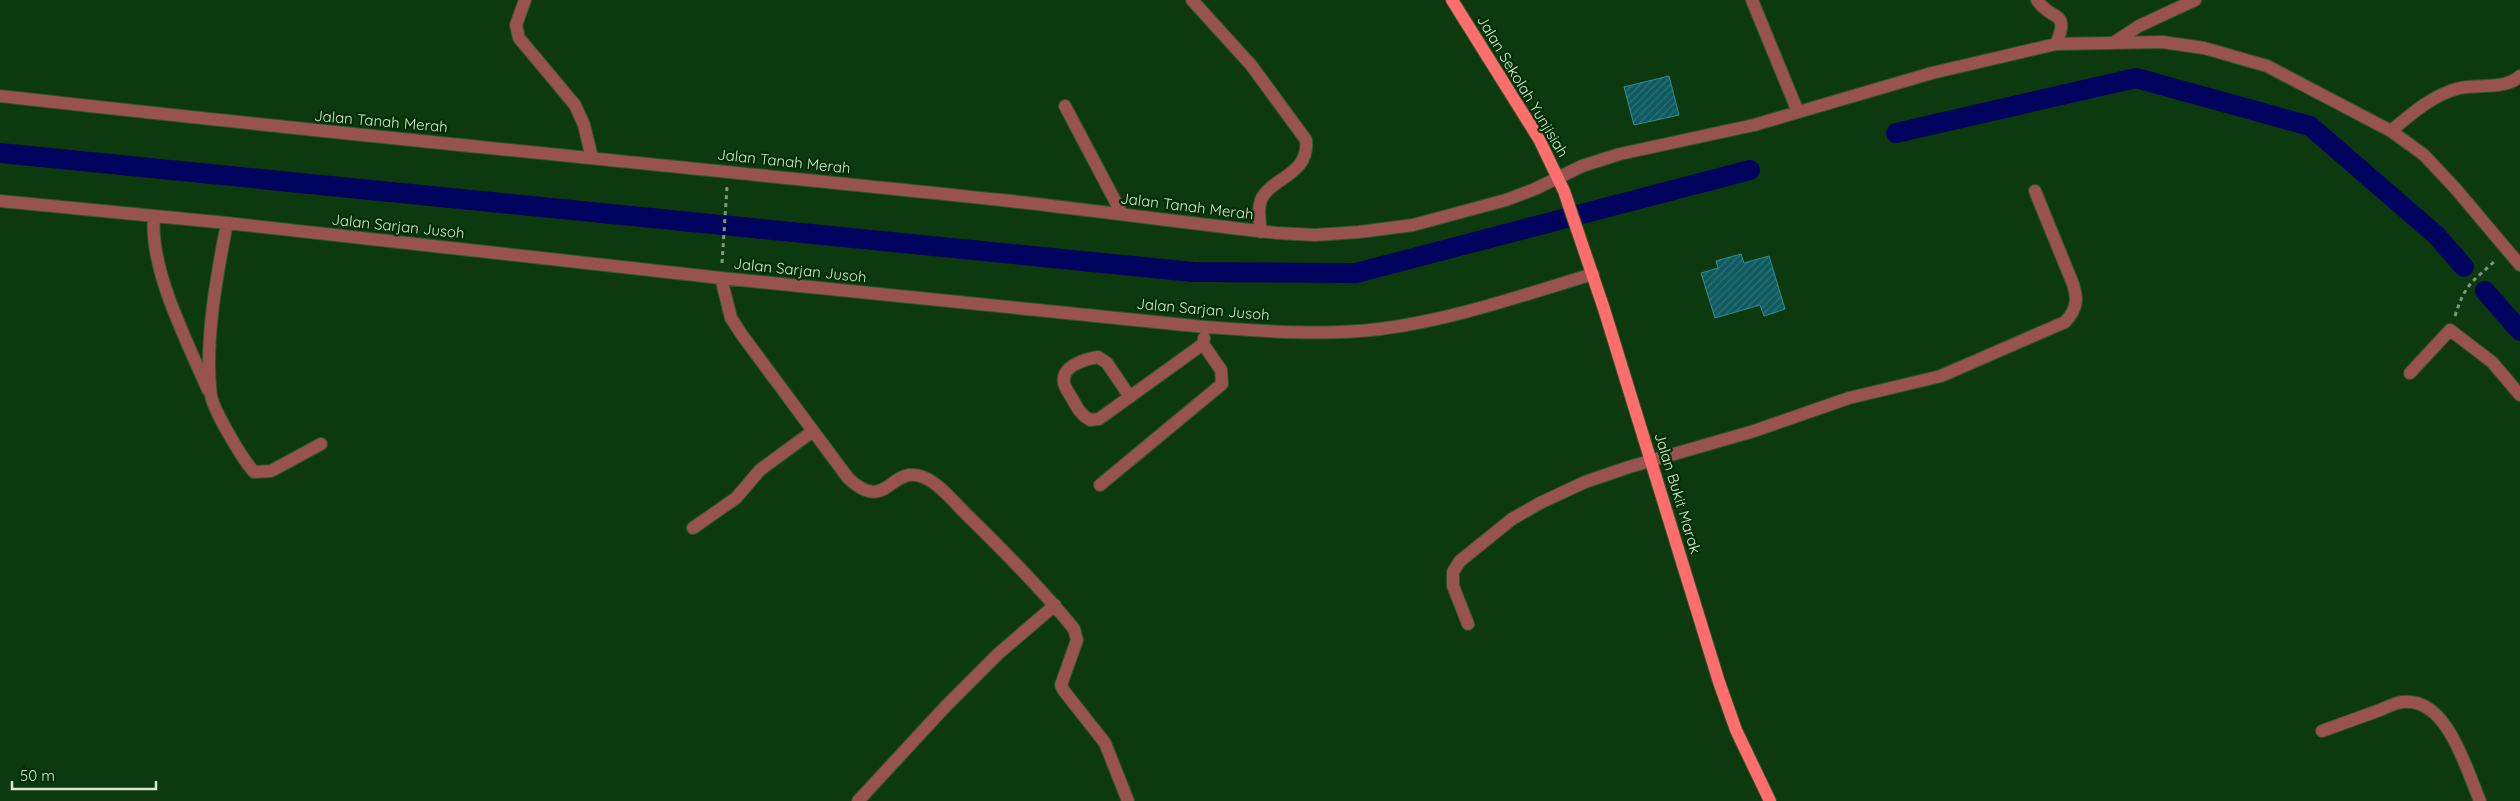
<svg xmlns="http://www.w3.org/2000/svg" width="2520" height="801" viewBox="0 0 2520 801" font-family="Quicksand,sans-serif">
<defs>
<pattern id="building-hatch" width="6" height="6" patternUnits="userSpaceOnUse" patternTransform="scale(1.25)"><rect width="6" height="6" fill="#0f5a60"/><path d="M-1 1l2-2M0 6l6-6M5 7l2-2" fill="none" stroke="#317276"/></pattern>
</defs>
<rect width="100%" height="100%" fill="#0d390e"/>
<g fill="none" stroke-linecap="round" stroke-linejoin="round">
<!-- canal -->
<path stroke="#00035d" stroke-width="20" d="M1896 133 2136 78 2310 126 2436 235 2464 267
M0 153 1193 272 1356 273 1750 170
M2485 291 2520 331"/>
</g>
<!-- building -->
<path fill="url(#building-hatch)" stroke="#328e96" d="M1669 76 1679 115 1634 125 1624 87Z
M1741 254 1744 263 1769 256 1785 309 1764 316 1760 305 1715 318 1701 273 1718 268 1716 261Z"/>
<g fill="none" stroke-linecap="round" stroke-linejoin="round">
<!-- minor casing -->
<g stroke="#2d552d" stroke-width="14">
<path id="minor" d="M525 0 516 25 519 38 575 105 584 125 592 158
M1192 0 1251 65 1306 140C1310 175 1270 178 1261 200 1257 210 1260 222 1261 232
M1752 0 1798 112
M2037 0C2051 22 2071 9 2056 44
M2116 41 2139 26 2195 0
M0 96C333 134 668 165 1001 200 1093 210 1185 223 1277 233L1315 235 1359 232 1413 225 1506 200 1535 189 1582 166 1620 154 1754 125 1932 73 2056 44 2162 42 2204 48 2267 66 2391 131 2424 155 2455 188 2520 265
M1065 106 1122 214
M2391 131C2411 114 2434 94 2460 88 2479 84 2505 90 2520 76
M0 201 227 223 721 278 1205 327C1263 331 1322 336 1380 329 1452 320 1523 295 1593 274
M154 216C149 269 187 341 208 390
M227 223C217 274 204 343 211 395 213 410 243 460 254 472L271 471 321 444
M721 278 731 318 742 335 848 478C887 515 890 464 923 477 939 483 954 502 966 514 1004 551 1041 588 1074 629L1077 640 1061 685 1064 691 1105 743 1128 801
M2410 373 2450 330 2492 362 2520 395
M1130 397 1107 363 1098 357C1085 359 1061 366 1064 383 1065 388 1070 395 1073 400 1078 409 1081 415 1090 420L1099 419 1203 344
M1100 485 1222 384 1221 370 1203 344 1204 338
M693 528 736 498 760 470 813 431
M1468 624 1453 586V572L1460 561 1512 519 1540 503 1585 482 1629 467 1754 431 1849 398 1941 376 2065 322C2077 309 2078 300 2073 284L2035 191
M2322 731C2341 724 2361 717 2380 710 2387 707 2395 703 2402 702 2447 696 2466 769 2480 801
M858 801 946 706 998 654 1055 605"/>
</g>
<!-- major casing -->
<g stroke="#2d552d" stroke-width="14">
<path id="major" d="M1452 0 1539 139 1564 191 1604 309 1719 682 1736 730 1770 801"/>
</g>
<!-- path -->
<path stroke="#7a9a79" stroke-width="3" stroke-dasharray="4 4" stroke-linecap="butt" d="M722 263 727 187
M2455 316C2465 284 2472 282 2496 260"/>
<!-- minor -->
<use href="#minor" stroke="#98524f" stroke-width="12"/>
<!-- major -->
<use href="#major" stroke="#ff6e6d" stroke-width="12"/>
</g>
<g text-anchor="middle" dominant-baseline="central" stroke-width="4.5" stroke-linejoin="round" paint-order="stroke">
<!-- street labels -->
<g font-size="15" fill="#d3ead1" stroke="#022f03">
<text transform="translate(1523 86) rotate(59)">Jalan Sekolah Yunjisiah</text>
<text transform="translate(381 121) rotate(5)">Jalan Tanah Merah</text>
<text transform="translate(784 161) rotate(6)">Jalan Tanah Merah</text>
<text transform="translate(1187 206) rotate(7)">Jalan Tanah Merah</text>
<text transform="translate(398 226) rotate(6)">Jalan Sarjan Jusoh</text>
<text transform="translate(800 270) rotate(6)">Jalan Sarjan Jusoh</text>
<text transform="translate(1203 309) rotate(5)">Jalan Sarjan Jusoh</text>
<text transform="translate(1678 493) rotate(73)">Jalan Bukit Marak</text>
</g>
</g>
<!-- scale -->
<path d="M12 781v8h144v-8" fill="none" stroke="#d3ead1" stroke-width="2.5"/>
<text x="20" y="781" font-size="15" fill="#d3ead1" stroke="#022f03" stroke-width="4" paint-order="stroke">50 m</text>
</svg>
